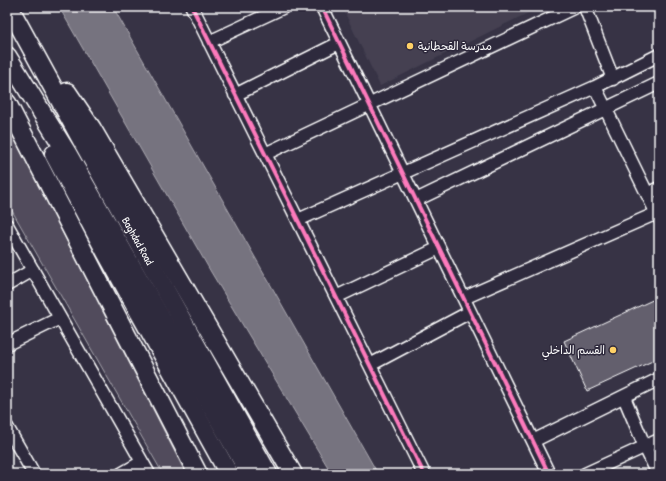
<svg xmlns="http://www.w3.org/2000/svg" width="666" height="481" viewBox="0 0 666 481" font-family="'Patrick Hand','Playpen Sans Arabic',sans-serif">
<rect width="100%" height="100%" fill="#373345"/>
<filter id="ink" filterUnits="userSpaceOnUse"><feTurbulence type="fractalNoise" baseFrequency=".025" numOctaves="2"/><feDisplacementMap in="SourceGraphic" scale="8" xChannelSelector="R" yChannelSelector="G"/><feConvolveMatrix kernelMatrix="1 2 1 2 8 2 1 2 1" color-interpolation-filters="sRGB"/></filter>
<g filter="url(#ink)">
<!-- built -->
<path fill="#444051" d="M342 7H540L380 86Z"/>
<!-- green -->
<path fill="#514c5c" stroke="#a8a6ae" d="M7 124 186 474H163L7 202Z"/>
<!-- water -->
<path fill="#76737f" stroke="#adabb2" d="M59 7H113L378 474H332L211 272Z"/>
<!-- building -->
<path fill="#635f6d" stroke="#fff" d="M659 297V358L587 391 564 341Z"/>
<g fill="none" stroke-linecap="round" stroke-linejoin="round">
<!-- minor casing -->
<g stroke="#fff" stroke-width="15">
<path id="minor" d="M192 7 424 474
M322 7 549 474
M585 7 613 79
M209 42 284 7
M595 87 659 218
M235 95 339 43
M265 154 575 7
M647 194 659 188
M416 200 659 83
M298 220 595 87 659 55
M7 225 149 474
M7 285 33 270
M336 297 439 248
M464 298 657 213
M7 344 60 318
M370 365 470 312
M624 397 645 447 658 474
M7 427 34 474
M533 441 659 379
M121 474 142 462
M585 474 659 440"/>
</g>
<!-- highway casing -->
<g stroke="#fff" stroke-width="21">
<g id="highway">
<path id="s1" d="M9 7 85 146 268 474"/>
<path d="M7 56 67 153 250 474"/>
<path d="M67 92 92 129 293 474"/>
<path d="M7 103 198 474"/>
<path d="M54 154 106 252 229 474"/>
</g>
</g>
<!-- minor -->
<use href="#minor" stroke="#2f2a3d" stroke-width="12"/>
<!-- highway -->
<use href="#highway" stroke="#2f2a3d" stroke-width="18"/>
<!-- cycleway casing -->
<g stroke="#2f2a3d" stroke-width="6">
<path id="cycleway" d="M192 7 424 474
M322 7 549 474"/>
</g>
<!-- cycleway -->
<use href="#cycleway" stroke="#fd7abc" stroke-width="4"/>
</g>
</g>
<!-- markers -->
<g fill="#ffd166" stroke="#2f2a3d" stroke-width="1.5">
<circle cx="410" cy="46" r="4"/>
<circle cx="613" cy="350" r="4"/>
</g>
<g text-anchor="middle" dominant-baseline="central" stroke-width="3" stroke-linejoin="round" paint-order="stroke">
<!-- poi labels -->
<g font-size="11" fill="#fff" stroke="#2f2a3d" text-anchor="start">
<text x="418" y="46">مدرسة القحطانية</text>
<text x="605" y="350" text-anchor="end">القسم الداخلي</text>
</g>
<!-- street labels -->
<g font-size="11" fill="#fff" stroke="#2f2a3d">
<text stroke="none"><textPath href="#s1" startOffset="267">Baghdad Road</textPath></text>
</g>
</g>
<!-- margin -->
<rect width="666" height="481" fill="none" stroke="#2f2a3d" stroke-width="24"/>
<rect x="12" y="12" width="642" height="457" fill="none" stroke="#fff" stroke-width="1.5" filter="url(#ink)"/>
</svg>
